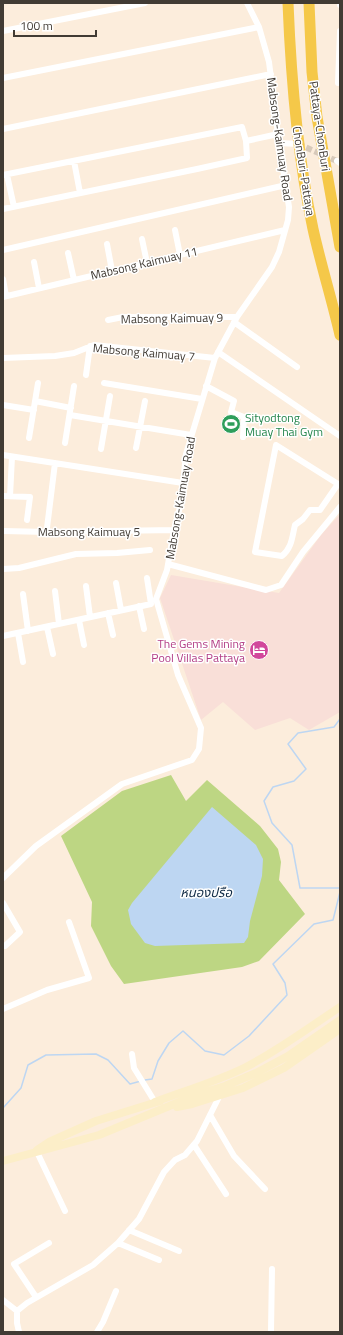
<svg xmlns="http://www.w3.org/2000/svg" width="343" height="1335" viewBox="0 0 343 1335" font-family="'Titillium Web','Noto Sans Thai',sans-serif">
<rect width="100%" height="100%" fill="#fceddc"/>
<!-- commercial -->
<path fill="#f9dfd8" d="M340 514V712L309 730 290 718 255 730 223 702 201 720 160 598 171 575 279 593 321 535Z"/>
<!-- green -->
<path fill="#bdd683" d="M171 775 186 801 207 780 260 826 278 849 281 862 279 880 305 914 259 961 242 967 124 984 111 966 91 926 92 902 61 836 122 791Z"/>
<!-- water -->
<path fill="#bdd6f2" d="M212 807 256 845 263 859 262 876 250 921 248 937 244 943 155 946 145 943 131 924 128 910 132 903Z"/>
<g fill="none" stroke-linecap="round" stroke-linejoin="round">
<!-- stream -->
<path stroke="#bdd6f2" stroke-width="1.5" d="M340 719 334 727 298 733 288 744 306 769 294 781 273 787 264 801 272 823 292 845 300 888H340
M145 1080 152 1079 158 1061 169 1043 183 1031 205 1051 224 1055 249 1036 287 995 285 983 273 964 314 924 333 920 340 892
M3 1108 21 1088 28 1065 46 1055 96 1054 108 1060 130 1084 141 1081"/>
<!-- street-tunnel -->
<path stroke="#d7c9ba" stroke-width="6" stroke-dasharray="6 3" stroke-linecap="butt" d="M298 144 337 161"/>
<!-- street -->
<path stroke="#fff" stroke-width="6" d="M340 3V5
M3 31 145 3
M3 78 259 27
M338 83 340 31
M3 129 271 74
M246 141 278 134
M279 143 298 144
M74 161 80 193
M337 161 340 163
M3 175 242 127 246 141 247 158 197 169 3 209
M7 175 14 207
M175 230 180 255
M142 239 147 263
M107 244 112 271
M3 250 286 185
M68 253 74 280
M34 262 39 288
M3 279 6 296
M3 297 285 230
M108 320 123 317H237
M234 322 297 367
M218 352 340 436
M3 358 55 356 74 353 94 345 215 358
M86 375 90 346
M104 383 202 399
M206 386 234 401 231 412 244 417 243 437
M35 401 71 408
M3 405 34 410
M70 415 191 435
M29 438 38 383
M65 443 74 386
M276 445 338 484 320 510H310L303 519 295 525C292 537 292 548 282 556L255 552Z
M136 448 145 401
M101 449 110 396
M3 455 183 483
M3 496 30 497 27 520
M10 496 12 457
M47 528 55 463
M3 531 48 532 174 530
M168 564 266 590 281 585 303 552 340 507
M3 569 19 568 76 554 117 553 150 550
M116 583 121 610
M86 586 90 617
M55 591 59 624
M23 594 28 631
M139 606 144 629
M108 613 113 635
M79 620 84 645
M47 627 53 654
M18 633 23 662
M3 636 151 604 147 578
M3 878 36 846 122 784 192 760 199 749 201 728 178 675 156 599 167 570 174 530 181 503 186 454 215 358 237 317 272 267 279 252 288 220 289 207 279 143 269 62 259 27 247 3
M3 903 20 932 5 946
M3 1009 47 990 89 978 69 922
M132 1054 134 1068 155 1102
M210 1115 234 1156 265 1189
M194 1145 226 1194
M37 1152 65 1211
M129 1230 179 1251
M118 1243 159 1260
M36 1297 14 1264 49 1243
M3 1300 17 1311
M19 1332 17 1323V1311L27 1303 93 1265 118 1243 139 1219 164 1172 175 1160 185 1155 197 1141 220 1095
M97 1332 103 1322 116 1291
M271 1332 272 1269"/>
<!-- secondary -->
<path stroke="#fceec8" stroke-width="8" d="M155 1102C184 1091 215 1082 244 1068 278 1051 308 1028 340 1007
M177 1107 192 1104 243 1088 284 1068 340 1029
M37 1150 49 1142 96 1121 160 1101
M3 1161 99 1135 196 1095 225 1086 256 1073 288 1056 340 1020"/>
<!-- highway -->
<path stroke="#f5c849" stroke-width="11" d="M288 3C291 79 297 155 313 229 321 265 332 300 340 335
M309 3 312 72 317 117 340 247"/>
</g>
<!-- icons -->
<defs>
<g id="stadium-disc" transform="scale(1)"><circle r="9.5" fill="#2e9e5b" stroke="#fff"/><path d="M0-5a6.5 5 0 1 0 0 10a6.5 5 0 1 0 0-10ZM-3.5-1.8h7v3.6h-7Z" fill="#fff"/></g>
<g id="hotel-disc" transform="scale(1)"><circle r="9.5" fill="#d1479c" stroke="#fff"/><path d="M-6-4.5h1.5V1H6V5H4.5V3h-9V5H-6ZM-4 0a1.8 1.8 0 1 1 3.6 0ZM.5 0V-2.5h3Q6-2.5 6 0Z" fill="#fff"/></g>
</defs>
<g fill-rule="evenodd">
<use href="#stadium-disc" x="231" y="424"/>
<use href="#hotel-disc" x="259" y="650"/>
</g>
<g text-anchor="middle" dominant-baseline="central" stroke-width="3" stroke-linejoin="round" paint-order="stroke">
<!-- street labels -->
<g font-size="12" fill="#413b34" stroke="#fff">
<text transform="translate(320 126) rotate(82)">Pattaya-ChonBuri</text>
<text transform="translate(280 139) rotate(82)">Mabsong-Kaimuay Road</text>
<text transform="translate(304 171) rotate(81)">ChonBuri-Pattaya</text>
<text transform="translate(144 263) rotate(-13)">Mabsong Kaimuay 11</text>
<text transform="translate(172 318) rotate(-1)">Mabsong Kaimuay 9</text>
<text transform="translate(144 352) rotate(5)">Mabsong Kaimuay 7</text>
<text transform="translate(180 498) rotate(-80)">Mabsong-Kaimuay Road</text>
<text x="89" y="531">Mabsong Kaimuay 5</text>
</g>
<!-- leisure labels -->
<g font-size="12" fill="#27864d" stroke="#fff" text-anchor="start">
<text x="245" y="417">Sityodtong<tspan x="245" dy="14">Muay Thai Gym</tspan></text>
</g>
<!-- hotel labels -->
<g font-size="12" fill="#b23c85" stroke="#fff" text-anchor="end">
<text x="245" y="643">The Gems Mining<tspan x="245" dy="14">Pool Villas Pattaya</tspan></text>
</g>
<!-- water labels -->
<g font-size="13" font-style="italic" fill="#122d48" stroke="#fff">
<text x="206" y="892">หนองปรือ</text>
</g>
</g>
<!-- border -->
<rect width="343" height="1335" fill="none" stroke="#413b34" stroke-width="8"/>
<!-- scale -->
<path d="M14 30v6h82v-6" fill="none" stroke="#413b34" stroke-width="2"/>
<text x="20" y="30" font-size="12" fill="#413b34" stroke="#ffffff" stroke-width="3" paint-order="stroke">100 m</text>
</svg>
